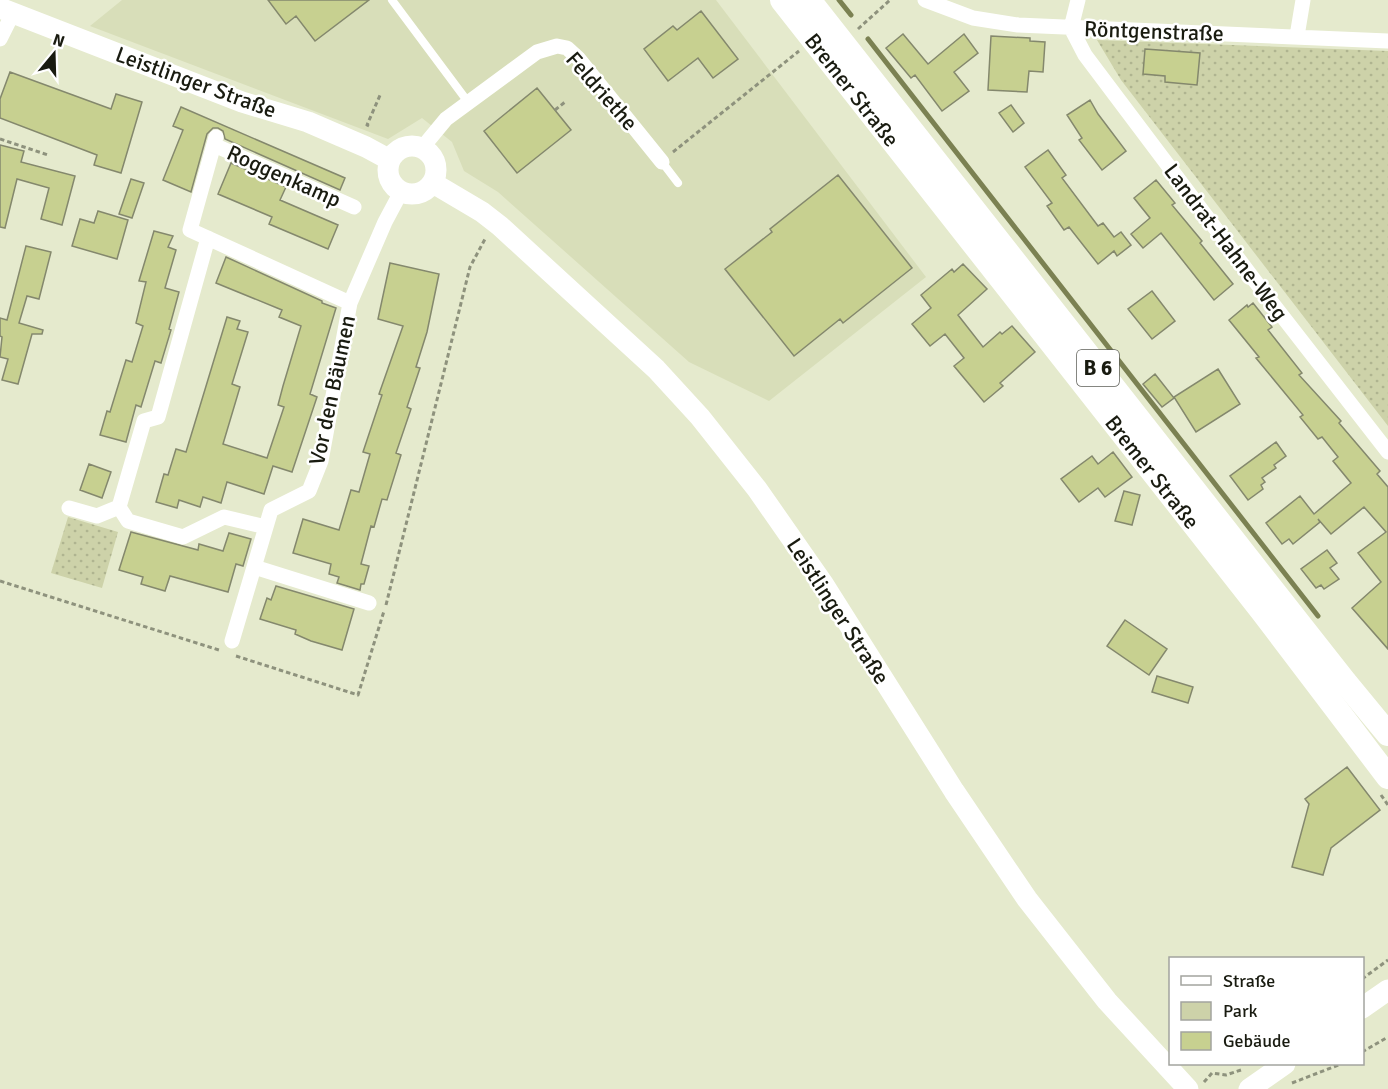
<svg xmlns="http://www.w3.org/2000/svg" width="1388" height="1089" viewBox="0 0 1388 1089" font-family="Signika,sans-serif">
<defs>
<pattern id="green-dots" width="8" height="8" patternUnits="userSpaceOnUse" patternTransform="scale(1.5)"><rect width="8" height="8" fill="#cdd2a9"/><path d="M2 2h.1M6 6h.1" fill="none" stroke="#afb490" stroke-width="1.8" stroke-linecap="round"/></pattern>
</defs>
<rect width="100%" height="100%" fill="#e5eacd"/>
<!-- built -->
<path fill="#d8deb9" d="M122 0H716L926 277 769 401 689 362 498 192 464 171 452 142 422 118 388 139 90 26Z"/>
<!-- green -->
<path fill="url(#green-dots)" d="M1097 40 1388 51V426L1121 80Z
M68 517 118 532 102 588 51 573Z"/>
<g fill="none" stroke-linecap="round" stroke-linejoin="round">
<!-- stream -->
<path stroke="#7b8152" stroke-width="5" d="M839 0 851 15
M868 39 1318 616"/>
</g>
<!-- building -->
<path fill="#c7d090" stroke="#84886d" stroke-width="1.5" d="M268 0H369L315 41 296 16 286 24Z
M701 11 738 59 713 78 698 58 668 81 644 49 673 26 677 30Z
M903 34 928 64 964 34 978 53 954 72 969 91 942 111 915 75 911 78 886 48Z
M991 36 1030 38V41L1045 42 1043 72 1029 71 1027 92 988 90Z
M1145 49 1200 53 1197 85 1165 82V76L1143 74Z
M10 72 111 109 116 94 142 102 121 173 94 165 97 155 0 118V99Z
M537 88 571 130 517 173 484 131Z
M1090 100 1098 114 1126 151 1102 170 1079 140 1082 138 1067 115Z
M1011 105 1024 123 1013 132 999 113Z
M181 107 345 178 340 190 225 139 223 131 218 128H213L207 134 191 192 163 180 183 130 173 126Z
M0 145 24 151 21 162 75 176 62 225 41 219 49 188 17 179 5 228 0 227Z
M1048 150 1066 175 1062 178 1098 226 1103 223 1114 237 1121 232 1131 245 1117 256 1114 251 1098 264 1069 227 1064 230 1047 206 1052 203 1025 167Z
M231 163 286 187 280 200 338 225 328 249 269 224 272 217 218 194Z
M838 175 912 268 843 323 840 319 794 356 725 269 772 232 770 229Z
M131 179 144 183 132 218 119 214Z
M1156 180 1175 203 1172 205 1202 241 1200 243 1233 284 1214 300 1161 233 1143 248 1131 234 1150 218 1134 198Z
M98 211 128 220 117 259 72 246 80 219 94 223Z
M154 231 173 236 168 247 176 250 165 288 179 292 169 329 171 330 161 363 155 361 141 407 136 405 126 442 100 435 107 411 110 412 126 360 132 362 143 326 136 323 146 282 139 281Z
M26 246 51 252 39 299 27 296 19 323 43 330 42 334H32L18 384 2 380 8 359 0 357 2 337 0 336V318L7 320Z
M226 257 322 301V303L336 308 310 394 317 397 292 472 273 466 264 494 227 482 221 503 203 497 200 507 179 500 177 508 156 502 164 474 168 475 176 449 186 452 227 317 240 321 237 329 248 332 232 384 240 387 223 444 267 458 284 407 278 405 283 386 301 326 279 317 282 310 216 283Z
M390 263 439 274 427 332 416 367 420 368 407 407 411 409 396 453 401 455 387 500 382 499 374 527 371 526 361 564 369 566 364 584H361L360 590 337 583 339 577 329 574 331 564 293 553 303 519 339 530 351 490 359 492 370 454 363 452 382 395 379 394 403 326 378 319Z
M963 264 987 289 958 315 983 347 1000 332 1002 334 1012 326 1035 352 1000 383 1003 386 984 402 954 366 964 358 945 334 930 346 912 324 931 308 921 295 952 269 954 272Z
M1152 291 1175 321 1152 339 1128 309Z
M1253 303 1272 327 1268 330 1302 373 1299 375 1341 421 1339 423 1380 471 1377 474 1388 487V649L1352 608 1381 582 1358 553 1386 532 1364 507 1331 534 1318 519 1320 522 1293 544 1289 539 1282 544 1266 523 1300 496 1314 514 1351 483 1333 461 1338 457 1322 437 1318 439 1300 417 1303 415 1256 358 1259 357 1229 320 1247 305 1248 307Z
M1218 369 1240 404 1196 432 1174 397Z
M1155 374 1174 398 1162 407 1143 384Z
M1276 442 1286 456 1274 465 1276 468 1262 478 1265 482 1261 485 1263 489 1248 500 1230 476Z
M1113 452 1132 477 1105 497 1098 488 1079 502 1061 479 1092 456 1098 464Z
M89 464 111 472 102 498 80 490Z
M1124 491 1140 495 1132 525 1115 521Z
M131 532 198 550 199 544 223 551 229 533 251 539 243 566 236 564 228 592 170 576 165 591 141 584 143 577 119 570Z
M1327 550 1337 563 1330 568 1339 579 1324 589 1321 585 1316 588 1301 569Z
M276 586 354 609 342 650 311 641 295 634 296 630 260 619 267 598 271 600Z
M1125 620 1167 649 1149 675 1107 646Z
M1157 676 1193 687 1188 703 1152 692Z
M1347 767 1380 810 1331 848 1323 875 1292 867 1309 804 1305 799Z"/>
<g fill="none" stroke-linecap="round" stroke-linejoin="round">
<!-- path -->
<path stroke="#8e927d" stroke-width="3" stroke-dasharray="4.5 3" stroke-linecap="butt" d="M858 29 890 0
M555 110 565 102
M369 126 367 125 381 93
M0 139 48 155
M673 152 799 51
M0 581 219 650
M386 605 470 267 485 239
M236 656 358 695 384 611
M1381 795 1388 805
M1362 979 1388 960
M1362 1052 1388 1037
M1204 1082 1212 1073 1226 1075 1241 1070
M1292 1083 1341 1064"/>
<!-- lane -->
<path stroke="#fff" stroke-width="8" d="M392 0 468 102
M662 162 678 183"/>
<!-- street -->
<path stroke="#fff" stroke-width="15" d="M925 0 973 18 1018 25 1388 41
M1078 0 1071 28 1085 55 1255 281 1388 452
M1297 36 1303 0
M0 39 13 13
M216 137 190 230 350 303
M214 145 354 207
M422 148 446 119 537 52 557 46 567 48 578 58 662 162
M208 238 158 417 144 421 119 507 128 521 183 537 224 517 266 527
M69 508 97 516 119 507
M254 567 369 603
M232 641 271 510 309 491 321 461 350 303 385 222 401 192"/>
<!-- secondary -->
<path stroke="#fff" stroke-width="21" d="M0 8 242 102 308 122 366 147 390 160
M388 170a24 24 0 1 1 48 0a24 24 0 1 1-48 0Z
M433 183 482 212 500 226 656 369 700 417 757 489 824 585 954 791 1027 899 1107 1001 1188 1089
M1362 1008 1388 990
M1249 1089 1285 1064"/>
<!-- primary -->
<g stroke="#fff" stroke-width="24">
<path id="s1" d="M782 0 1262 611 1388 777"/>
<path d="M809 0 1345 682 1388 734"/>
</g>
</g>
<g text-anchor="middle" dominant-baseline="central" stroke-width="5" stroke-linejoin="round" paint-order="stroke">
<!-- shield labels -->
<rect fill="#fff" stroke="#5e5f58" stroke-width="1.5" x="1077" y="350" width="42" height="36" rx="4.5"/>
<g font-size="21" font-weight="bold" fill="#191b10">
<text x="1098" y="368">B 6</text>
</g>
<!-- street labels -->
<g font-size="22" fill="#191b10" stroke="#fff">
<text transform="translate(1154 31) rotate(2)">Röntgenstraße</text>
<text transform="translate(196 82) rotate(20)">Leistlinger Straße</text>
<text stroke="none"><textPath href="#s1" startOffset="114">Bremer Straße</textPath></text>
<text transform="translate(602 91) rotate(49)">Feldriethe</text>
<text transform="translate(284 176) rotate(24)">Roggenkamp</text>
<text transform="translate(1226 242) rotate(53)">Landrat-Hahne-Weg</text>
<text transform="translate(332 390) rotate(-78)">Vor den Bäumen</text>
<text stroke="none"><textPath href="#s1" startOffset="600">Bremer Straße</textPath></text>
<text transform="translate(838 611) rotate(57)">Leistlinger Straße</text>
</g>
</g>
<!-- legend -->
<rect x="1169" y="957" width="195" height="108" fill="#ffffff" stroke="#a3a49f" stroke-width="1.5"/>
<rect x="1181" y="976" width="30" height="9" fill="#ffffff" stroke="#a3a49f" stroke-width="1.5"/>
<text x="1223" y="987" font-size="18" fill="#191b10">Straße</text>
<rect x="1181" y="1002" width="30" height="18" fill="#cdd2a9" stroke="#a3a49f" stroke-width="1.5"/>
<text x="1223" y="1017" font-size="18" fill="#191b10">Park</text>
<rect x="1181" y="1032" width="30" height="18" fill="#c7d090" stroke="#a3a49f" stroke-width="1.5"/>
<text x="1223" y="1047" font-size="18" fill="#191b10">Gebäude</text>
<!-- north arrow -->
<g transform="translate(54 54) rotate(19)" stroke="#ffffff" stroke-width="4.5" paint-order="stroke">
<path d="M0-4.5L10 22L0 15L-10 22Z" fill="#191b10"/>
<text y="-9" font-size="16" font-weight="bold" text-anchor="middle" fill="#191b10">N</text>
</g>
</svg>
